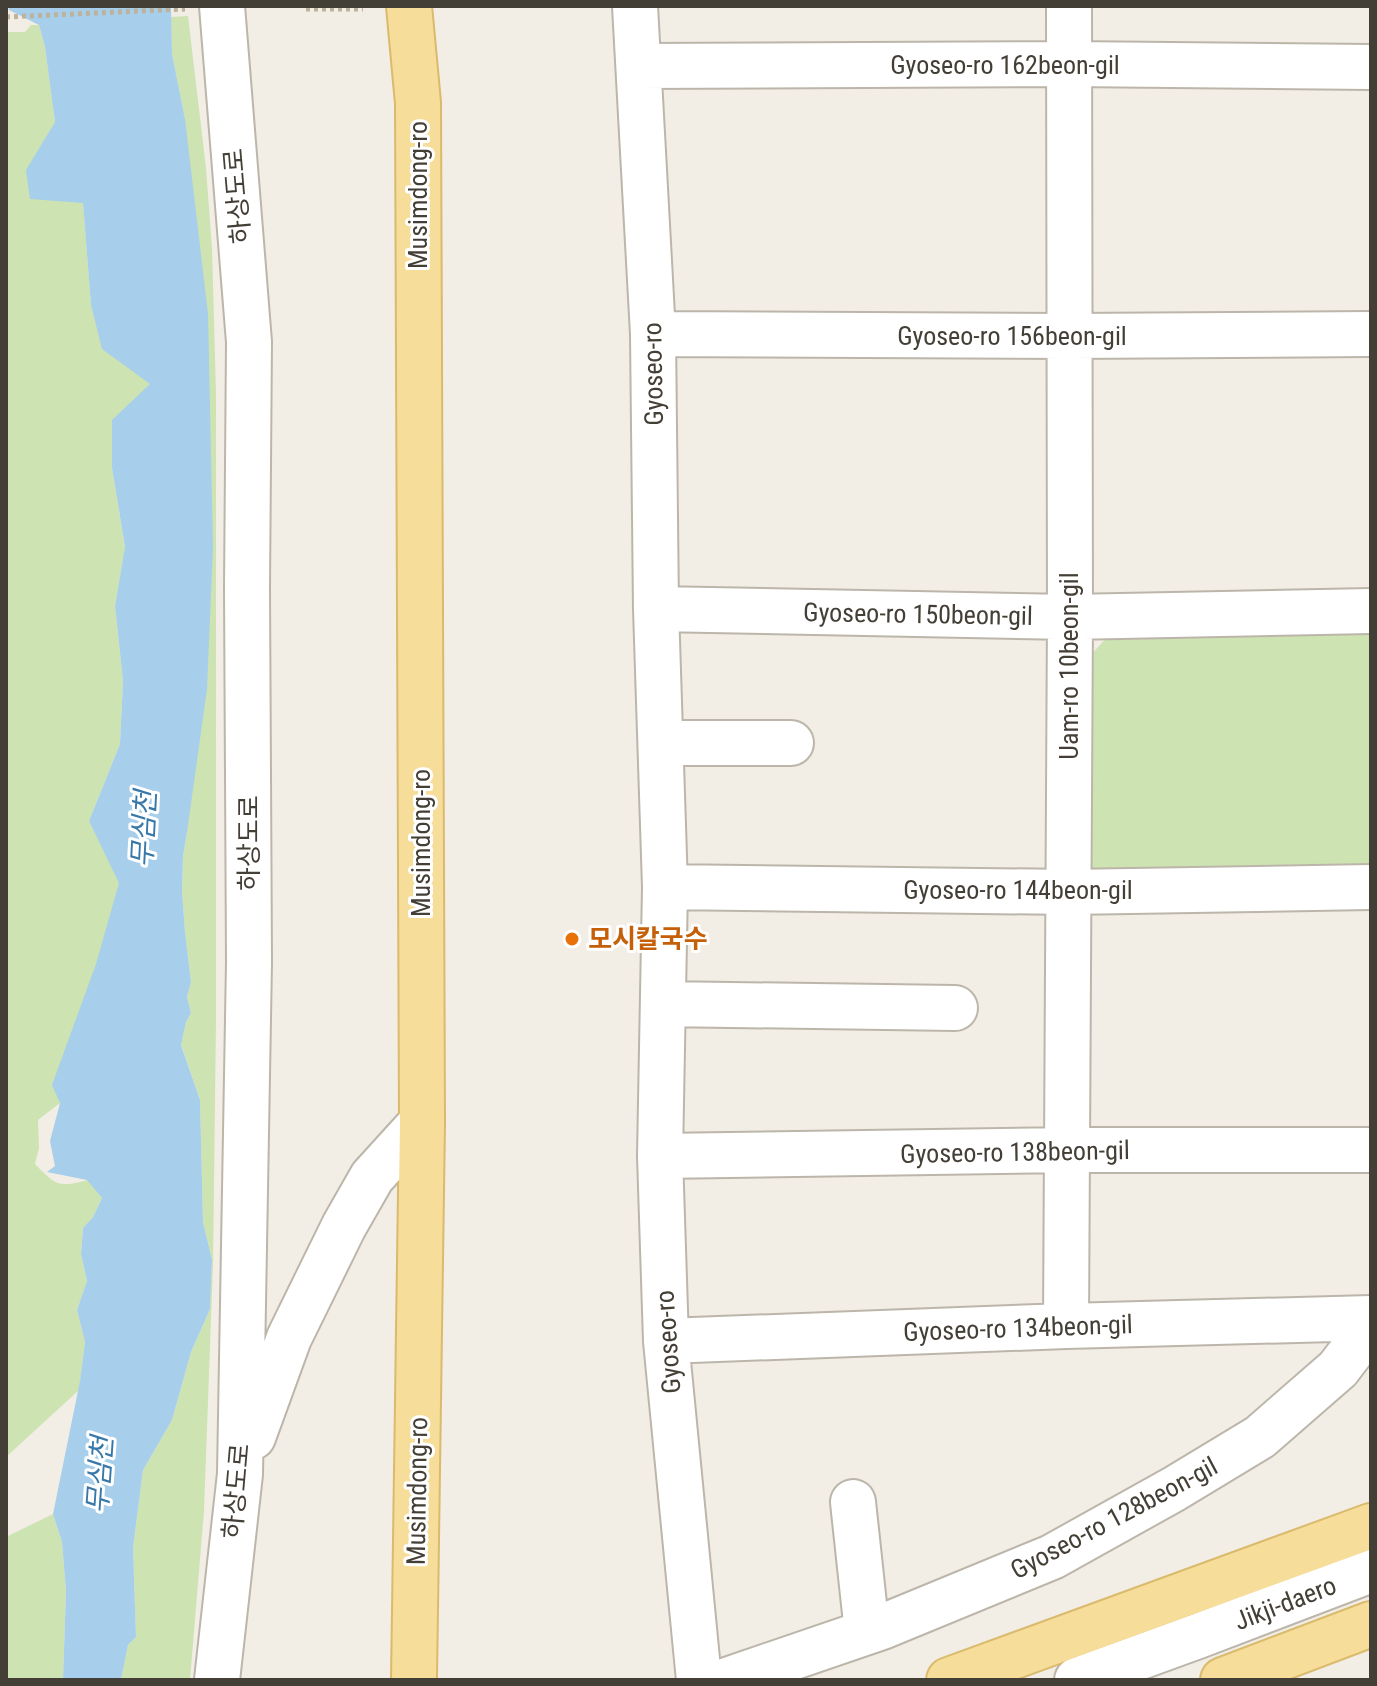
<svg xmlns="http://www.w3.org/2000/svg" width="1377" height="1686" viewBox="0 0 1377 1686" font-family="'Roboto Condensed','Noto Sans KR',sans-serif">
<rect width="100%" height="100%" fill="#f2eee6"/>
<!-- green -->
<path fill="#cde3b2" d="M188 16 206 168 212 248 216 392V1019L213 1265 204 1511 190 1680H121L128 1645 136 1637 133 1548 143 1470 172 1420 191 1352 210 1309 212 1260 203 1222 200 1100 181 1044 186 1022 191 1013 187 997 191 982 185 932 182 892 183 856 187 832 185 119 172 54 171 17Z
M31 25H39L45 47 55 122 27 170 83 202 91 305 150 384 112 468 125 548 115 606 123 681 120 744 89 821 120 883 60 1103 38 1120 39 1148 35 1164C56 1185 57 1188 88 1180L102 1198 93 1217 83 1228 81 1254 87 1281 77 1310 85 1342 79 1390 6 1457V32H25Z
M1371 624V872L1106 880 1081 858 1082 664 1116 628Z
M53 1514 62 1542 66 1591 63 1680H6V1537Z"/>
<!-- water -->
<path fill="#a7ceeb" d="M8 6H171L172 54 185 119 208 314 213 547 207 689 187 832 183 856 182 892 185 932 191 982 187 997 191 1013 186 1022 181 1045 200 1100 203 1222 212 1260 210 1309 191 1352 172 1420 143 1470 133 1548 136 1637 128 1645 121 1680H63L66 1591 62 1542 53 1514 80 1381 85 1342 77 1310 87 1281 81 1254 83 1228 93 1217 102 1198 87 1180 47 1172 55 1166 50 1141 60 1103 52 1085 96 964 119 883 89 821 120 744 123 681 115 606 125 547 112 468V420L150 384 102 349 91 305 83 203 30 199 26 170 55 122 45 47 39 25 9 10Z"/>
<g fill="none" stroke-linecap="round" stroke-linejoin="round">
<!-- minor casing -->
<g stroke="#bcb6aa" stroke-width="48">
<path id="minor" d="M635 6 653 334 656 609 665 887 660 1156 666 1341 699 1680
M639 66 1069 64 1371 67
M653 334 1069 336 1371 334
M656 609 1070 617 1371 611
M661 743H791
M665 887 1068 892 1371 887
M663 1004 955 1008
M660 1156 1067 1150H1371
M1066 1326 1070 617 1069 6
M666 1341 1066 1326 1371 1318
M253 1437 289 1338 344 1226 372 1177 422 1122
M853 1502 867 1632
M217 1680 240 1474 249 962 247 588 249 342 222 6
M727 1680 882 1627 1052 1557 1174 1489 1260 1437 1338 1369 1371 1326
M1077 1680 1198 1636 1371 1570"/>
</g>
<!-- major casing -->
<g stroke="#daba6c" stroke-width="48">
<path id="major" d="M409 6 418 103 422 1122 414 1680
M949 1680 1371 1526
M1223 1680 1371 1624"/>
</g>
<!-- path -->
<path stroke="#bdb29c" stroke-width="5" stroke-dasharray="4 4" stroke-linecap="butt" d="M306 9H363
M6 17 185 9"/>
<!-- minor -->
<use href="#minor" stroke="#fff" stroke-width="44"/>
<!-- major -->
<use href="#major" stroke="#f7dd9a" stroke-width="44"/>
</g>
<!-- markers -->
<circle fill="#e8710a" stroke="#fff" stroke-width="3" cx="572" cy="939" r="8"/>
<g text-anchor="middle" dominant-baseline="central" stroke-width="6" stroke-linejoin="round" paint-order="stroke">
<!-- street labels -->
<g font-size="26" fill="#443f36" stroke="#fff">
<text x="1005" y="65">Gyoseo-ro 162beon-gil</text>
<text transform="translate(418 195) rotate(-90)">Musimdong-ro</text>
<text transform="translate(237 196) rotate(-95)">하상도로</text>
<text x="1012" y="336">Gyoseo-ro 156beon-gil</text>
<text transform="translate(653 374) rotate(-91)">Gyoseo-ro</text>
<text transform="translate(918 614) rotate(1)">Gyoseo-ro 150beon-gil</text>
<text transform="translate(1069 666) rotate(-90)">Uam-ro 10beon-gil</text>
<text transform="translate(249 843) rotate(-90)">하상도로</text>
<text transform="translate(421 843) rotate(-90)">Musimdong-ro</text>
<text x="1018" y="890">Gyoseo-ro 144beon-gil</text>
<text transform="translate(1015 1152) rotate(-1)">Gyoseo-ro 138beon-gil</text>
<text transform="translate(1018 1328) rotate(-2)">Gyoseo-ro 134beon-gil</text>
<text transform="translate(668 1342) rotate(-94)">Gyoseo-ro</text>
<text transform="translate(236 1491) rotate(-85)">하상도로</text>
<text transform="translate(417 1491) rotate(-89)">Musimdong-ro</text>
<text transform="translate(1114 1518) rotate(-28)">Gyoseo-ro 128beon-gil</text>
<text transform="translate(1285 1603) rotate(-21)">Jikji-daero</text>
</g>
<!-- food labels -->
<g font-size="26" font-weight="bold" fill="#c56008" stroke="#fff" text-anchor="start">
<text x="588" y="939">모시칼국수</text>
</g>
<!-- water labels -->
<g font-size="28" font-style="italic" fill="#3778a8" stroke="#fff">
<text transform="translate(144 829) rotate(-87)">무심천</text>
<text transform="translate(100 1475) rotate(-86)">무심천</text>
</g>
</g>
<!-- border -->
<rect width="1377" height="1686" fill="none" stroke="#443f36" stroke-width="16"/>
</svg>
